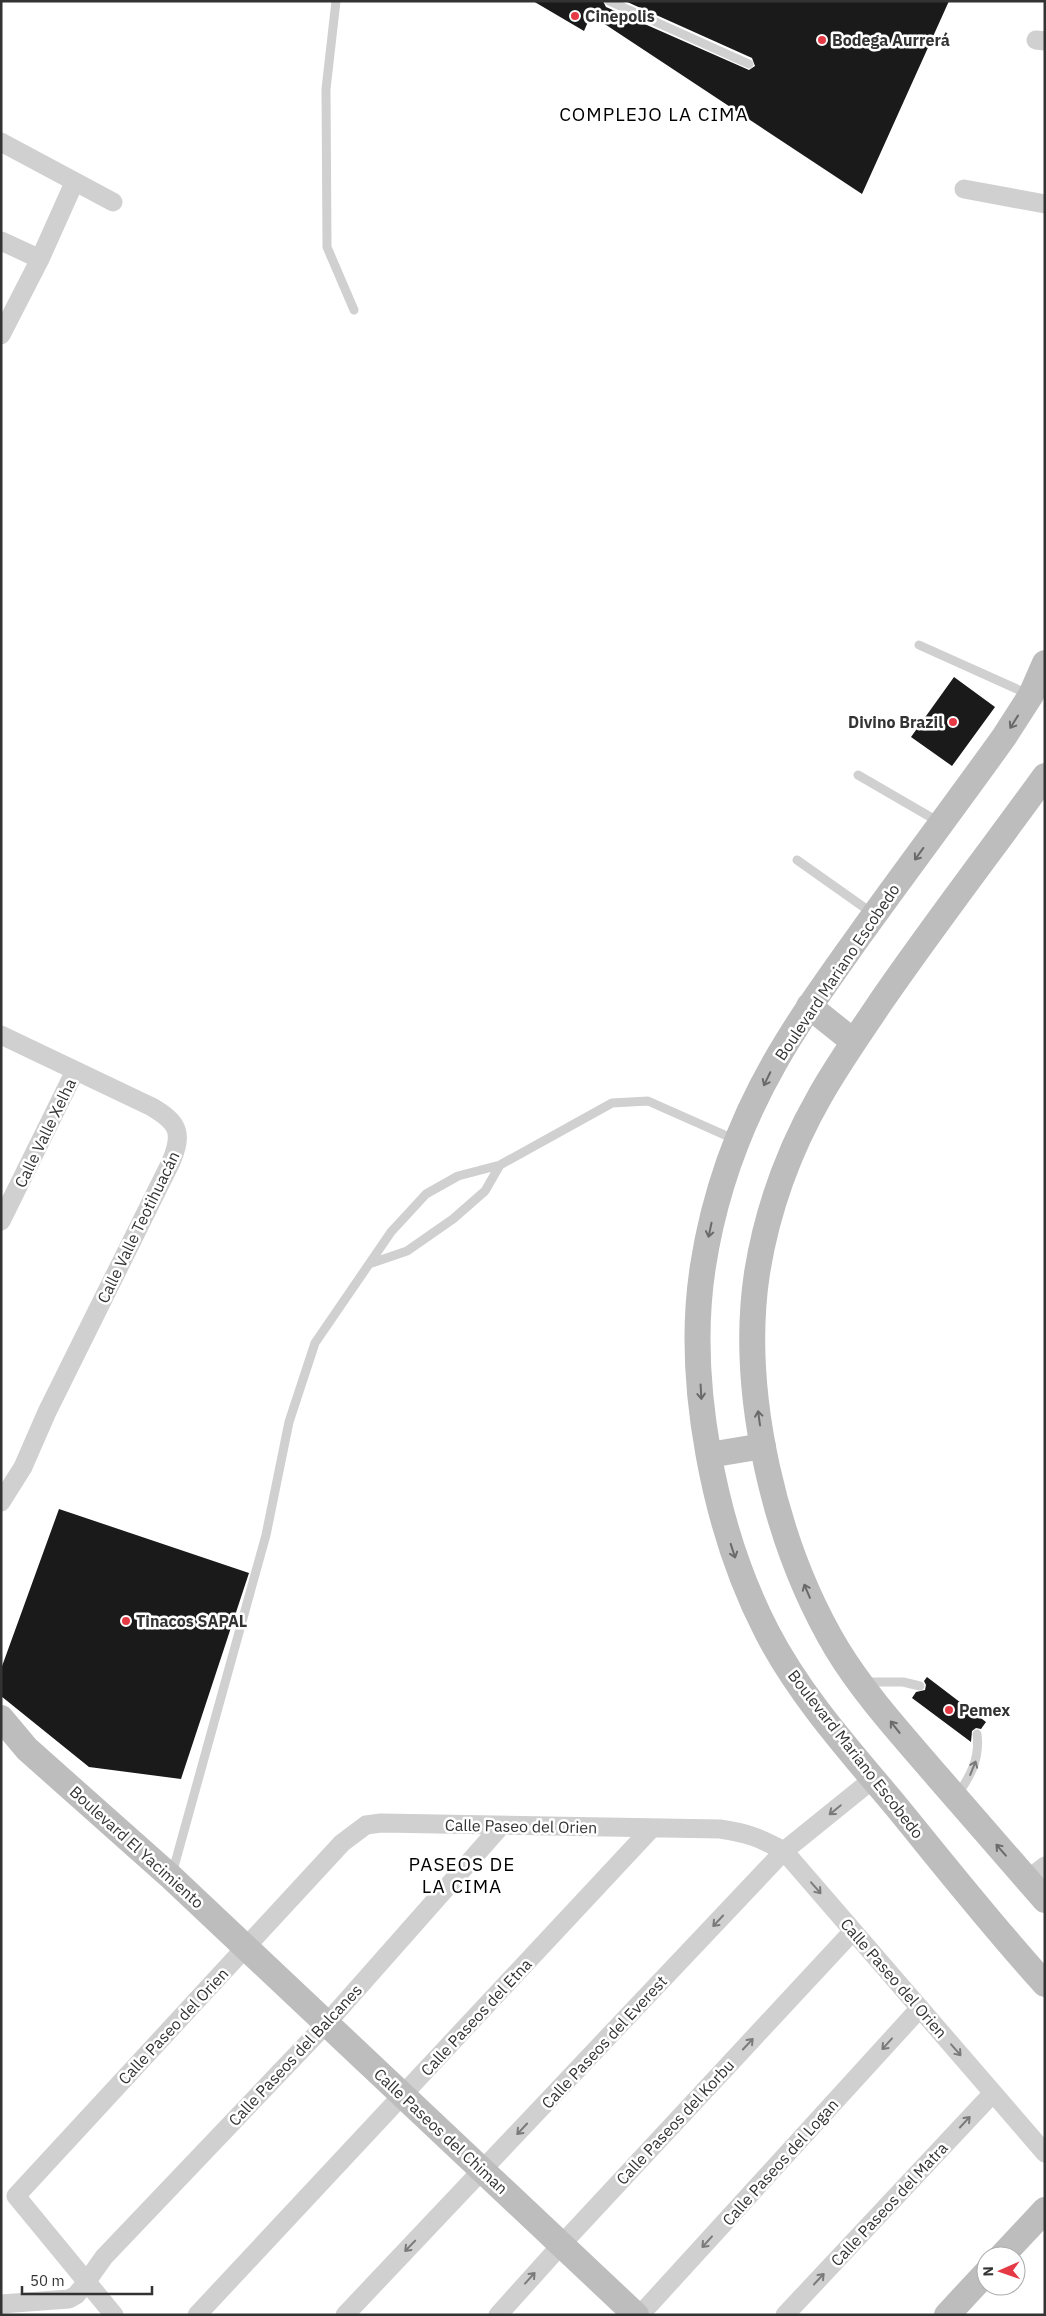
<svg xmlns="http://www.w3.org/2000/svg" width="1046" height="2316" viewBox="0 0 1046 2316" font-family="'IBM Plex Sans',sans-serif">
<rect width="100%" height="100%" fill="#fff"/>
<!-- building -->
<path fill="#1a1a1a" d="M533 1H603L606 7 749 70 755 66 752 58 625 1H949L862 194 591 15 584 31Z
M954 677 995 707 952 766 911 737Z
M59 1509 249 1573 181 1779 89 1767 1 1696V1669Z
M927 1677 986 1722 981 1729 976 1728 972 1731 971 1742 912 1698 916 1692 925 1690 926 1685 924 1681Z"/>
<g fill="none" stroke-linecap="round" stroke-linejoin="round">
<!-- lane -->
<path stroke="#d0d0d0" stroke-width="9" d="M336 1 326 89 327 247 354 310
M609 1 749 64
M919 645 1028 694
M858 775 939 822
M797 860 872 913
M369 1264 407 1251 453 1219 485 1191 500 1165
M866 1682H903L920 1686
M957 1795C971 1776 980 1758 977 1734
M172 1874 266 1535 289 1422 315 1343 391 1232 426 1194 458 1176 500 1165 612 1103 648 1101 736 1140"/>
<!-- street -->
<path stroke="#d0d0d0" stroke-width="19" d="M1036 40 1045 41
M1 142 113 202
M964 189 1045 204
M1 241 40 259
M1 335 40 259 74 183
M1 1035 152 1107C179 1123 183 1133 171 1162L47 1412 23 1467 1 1502
M1 1221 75 1071
M1027 1880 1045 1866
M16 2196 342 1843 366 1825 381 1823 720 1829C748 1833 760 1838 784 1851L1045 2153
M16 2196 114 2315
M1 2304 69 2299 76 2295 82 2288 104 2257 326 2024 501 1826
M197 2315 651 1829
M345 2315 784 1851 873 1779
M498 2315 561 2245 853 1931
M640 2315 920 2008
M785 2315 993 2093"/>
<!-- secondary -->
<path stroke="#bdbdbd" stroke-width="26" d="M1045 663 1031 695 1004 737C956 804 907 869 859 936 830 977 800 1018 775 1062 739 1125 714 1195 703 1266 685 1380 714 1530 767 1632 800 1696 850 1751 896 1806 945 1866 993 1927 1045 1984
M1045 776C990 852 933 926 880 1003 860 1033 838 1064 820 1096 789 1150 767 1211 757 1273 739 1393 775 1545 837 1649 865 1695 903 1736 938 1777 974 1818 1009 1859 1045 1900
M809 1006 854 1042
M709 1455 763 1446
M1 1718 27 1749 171 1877 636 2315
M1002 2256 1045 2210
M947 2315 986 2273"/>
</g>
<!-- one-way arrows -->
<defs><path id="oneway-shaft" d="M-6 0H5M1.5-3L5.5 0L1.5 3" fill="none" stroke-width="1.6" stroke-linecap="round" stroke-linejoin="round" transform="scale(1.25)"/></defs>
<g stroke="#6a6a6a">
<use href="#oneway-shaft" transform="translate(1014 722) rotate(122)"/>
<use href="#oneway-shaft" transform="translate(919 854) rotate(126)"/>
<use href="#oneway-shaft" transform="translate(767 1079) rotate(116)"/>
<use href="#oneway-shaft" transform="translate(710 1230) rotate(102)"/>
<use href="#oneway-shaft" transform="translate(701 1392) rotate(87)"/>
<use href="#oneway-shaft" transform="translate(759 1418) rotate(-98)"/>
<use href="#oneway-shaft" transform="translate(733 1551) rotate(72)"/>
<use href="#oneway-shaft" transform="translate(807 1591) rotate(-113)"/>
<use href="#oneway-shaft" transform="translate(895 1727) rotate(-128)"/>
<use href="#oneway-shaft" transform="translate(1001 1850) rotate(-131)"/>
</g>
<g stroke="#7a7a7a">
<use href="#oneway-shaft" transform="translate(973 1768) rotate(-68)"/>
<use href="#oneway-shaft" transform="translate(835 1810) rotate(141)"/>
<use href="#oneway-shaft" transform="translate(816 1888) rotate(49)"/>
<use href="#oneway-shaft" transform="translate(718 1921) rotate(133)"/>
<use href="#oneway-shaft" transform="translate(748 2044) rotate(-47)"/>
<use href="#oneway-shaft" transform="translate(887 2044) rotate(132)"/>
<use href="#oneway-shaft" transform="translate(956 2050) rotate(49)"/>
<use href="#oneway-shaft" transform="translate(965 2122) rotate(-47)"/>
<use href="#oneway-shaft" transform="translate(522 2129) rotate(133)"/>
<use href="#oneway-shaft" transform="translate(707 2242) rotate(132)"/>
<use href="#oneway-shaft" transform="translate(410 2246) rotate(134)"/>
<use href="#oneway-shaft" transform="translate(530 2278) rotate(-48)"/>
<use href="#oneway-shaft" transform="translate(819 2279) rotate(-47)"/>
</g>
<!-- markers -->
<g fill="#e63946" stroke="#fff" stroke-width="2">
<circle cx="575" cy="16" r="5"/>
<circle cx="822" cy="40" r="5"/>
<circle cx="953" cy="722" r="5"/>
<circle cx="126" cy="1621" r="5"/>
<circle cx="949" cy="1710" r="5"/>
</g>
<g text-anchor="middle" dominant-baseline="central" stroke-width="5" stroke-linejoin="round" paint-order="stroke">
<!-- poi labels -->
<g font-size="16" font-weight="bold" fill="#333" stroke="#fff" text-anchor="start">
<text x="585" y="16">Cinepolis</text>
<text x="832" y="40">Bodega Aurrerá</text>
<text x="943" y="722" text-anchor="end">Divino Brazil</text>
<text x="136" y="1621">Tinacos SAPAL</text>
<text x="959" y="1710">Pemex</text>
</g>
<!-- street labels -->
<g font-size="16" fill="#333" stroke="#fff">
<text transform="translate(837 972) rotate(-56)">Boulevard Mariano Escobedo</text>
<text transform="translate(45 1133) rotate(-64)">Calle Valle Xelha</text>
<text transform="translate(138 1227) rotate(-64)">Calle Valle Teotihuacán</text>
<text transform="translate(856 1754) rotate(52)">Boulevard Mariano Escobedo</text>
<text transform="translate(521 1826) rotate(1)">Calle Paseo del Orien</text>
<text transform="translate(137 1847) rotate(42)">Boulevard El Yacimiento</text>
<text transform="translate(894 1978) rotate(49)">Calle Paseo del Orien</text>
<text transform="translate(476 2017) rotate(-47)">Calle Paseos del Etna</text>
<text transform="translate(173 2026) rotate(-47)">Calle Paseo del Orien</text>
<text transform="translate(604 2042) rotate(-47)">Calle Paseos del Everest</text>
<text transform="translate(295 2055) rotate(-47)">Calle Paseos del Balcanes</text>
<text transform="translate(675 2122) rotate(-47)">Calle Paseos del Korbu</text>
<text transform="translate(441 2131) rotate(43)">Calle Paseos del Chiman</text>
<text transform="translate(780 2162) rotate(-48)">Calle Paseos del Logan</text>
<text transform="translate(889 2204) rotate(-47)">Calle Paseos del Matra</text>
</g>
<!-- quarter labels -->
<g font-size="19" letter-spacing="1" fill="#000" stroke="#fff">
<text x="654" y="114">COMPLEJO LA CIMA</text>
<text x="462" y="1864">PASEOS DE<tspan x="462" dy="22">LA CIMA</tspan></text>
</g>
</g>
<!-- border -->
<rect width="1046" height="2316" fill="none" stroke="#333333" stroke-width="5"/>
<!-- north arrow -->
<g transform="translate(1001 2271) rotate(268)"><circle r="24" fill="#ffffff" stroke="#adadad"/>
<path d="M0-4L9 19L0 12L-9 19Z" fill="#e63946"/>
<text y="-8" font-size="14" font-weight="bold" text-anchor="middle" fill="#333333">N</text>
</g>
<!-- scale -->
<path d="M22 2286v8h130v-8" fill="none" stroke="#333333" stroke-width="2.5"/>
<text x="30" y="2286" font-size="15" fill="#333333" stroke="#ffffff" stroke-width="4" paint-order="stroke">50 m</text>
</svg>
